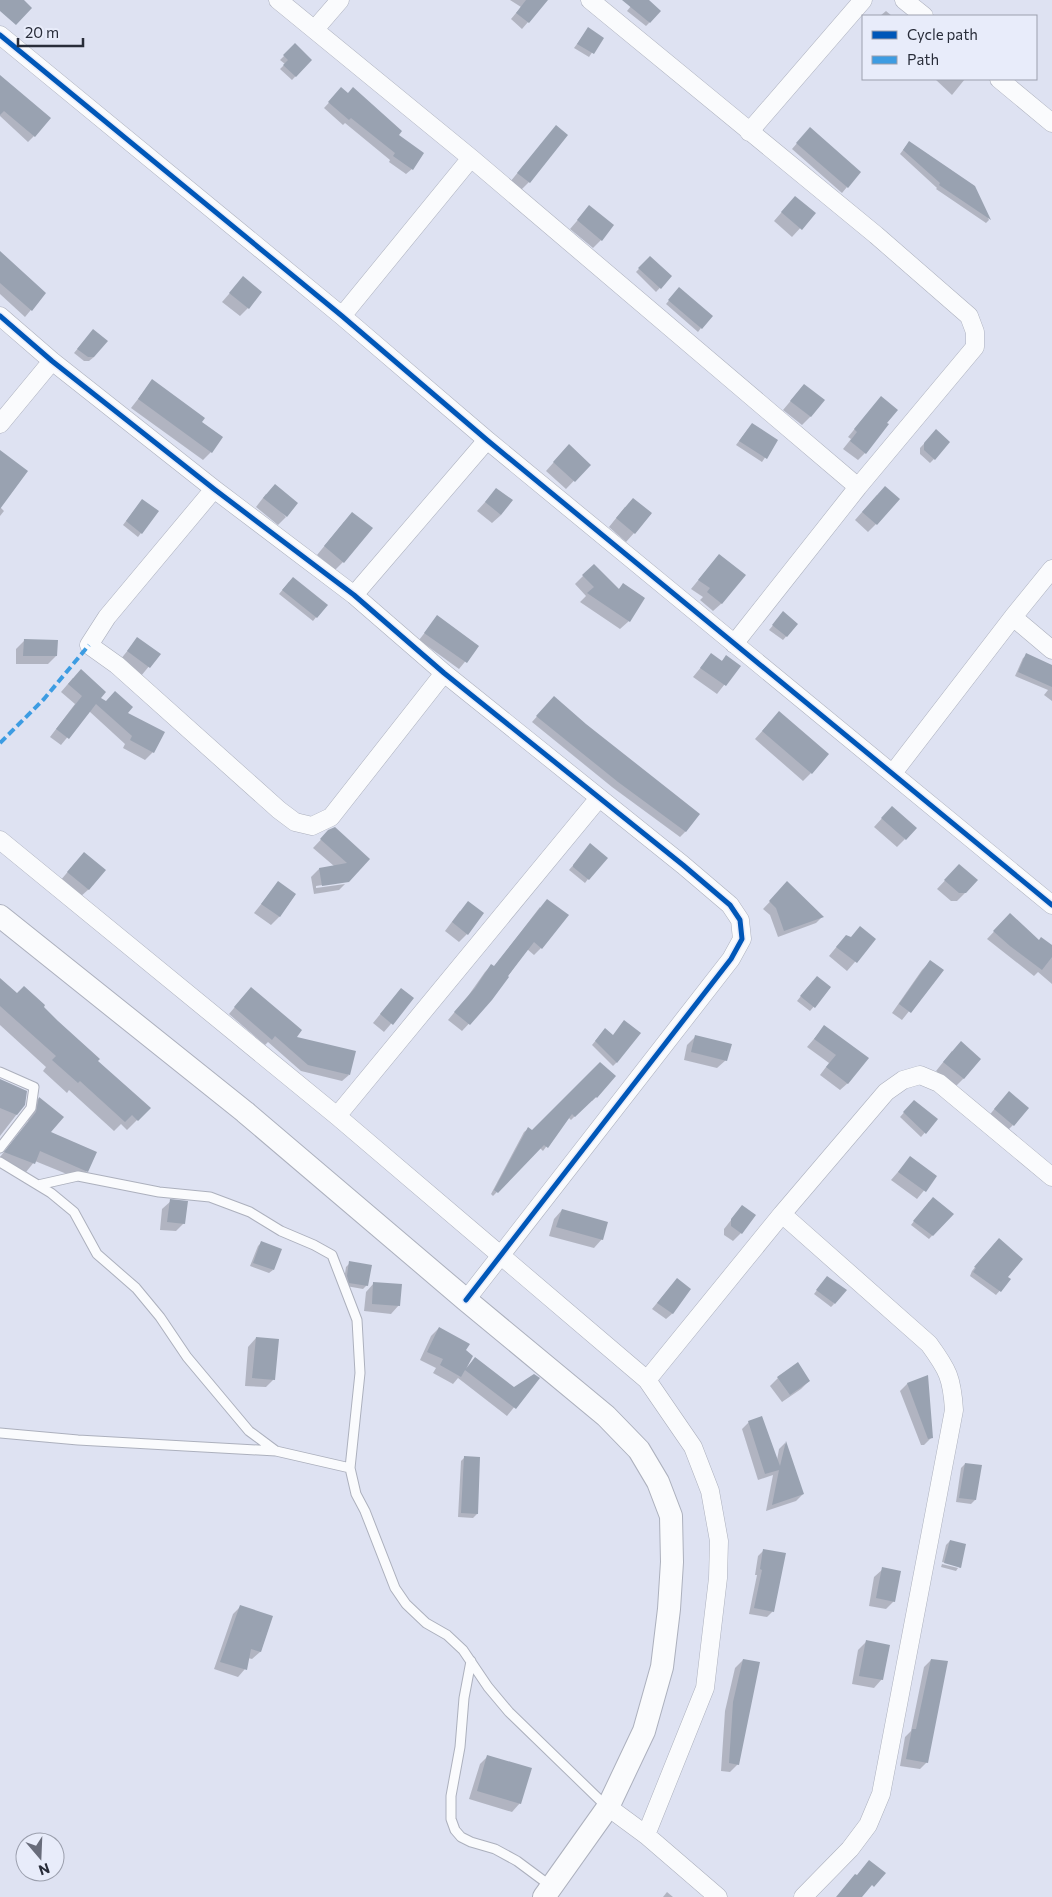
<svg xmlns="http://www.w3.org/2000/svg" width="1052" height="1897" viewBox="0 0 1052 1897" font-family="Commissioner,sans-serif">
<rect width="100%" height="100%" fill="#dee2f2"/>
<!-- shadow -->
<path fill="#0003" d="M510 0H547L522 29 511 19 521 7Z
M636 0H647L649 23 646 26 627 11Z
M886 11 892 16H880Z
M588 29 602 38 589 57 574 48Z
M295 45 311 60 292 80 280 69 285 64 280 60Z
M0 79 34 136 28 142 0 116Z
M935 79H965L952 95Z
M336 95 397 135 412 169 406 174 389 162 390 160 345 123 343 125 324 108Z
M556 126 529 182 521 190 510 182Z
M804 135 847 187 842 193 792 149Z
M906 146 974 187 989 220 986 223 936 189 937 188 900 154Z
M787 206 814 213 792 237 774 221Z
M589 207 601 240 593 248 570 229Z
M0 257 45 293 25 317 0 294Z
M650 257 671 276 656 292 636 272Z
M243 278 248 308 240 316 222 302Z
M676 292 701 328 698 332 666 304Z
M90 334 94 357 89 361H84L74 353Z
M152 381 201 422 211 452 203 460 131 408Z
M804 385 811 416 802 425 783 410Z
M881 397 865 453 858 460 843 449 851 439 848 437Z
M748 429 777 440 762 462 736 445Z
M932 435 934 459 930 463 920 454V448Z
M561 454 589 465 566 489 546 471Z
M496 490 501 515 492 523 477 511Z
M266 494 286 517 278 525 256 507Z
M877 495 876 524 868 532 855 520Z
M139 504 141 533 138 537 123 525Z
M0 507 4 511 0 516Z
M625 507 651 514 626 542 609 527Z
M344 522 343 562 335 570 317 555Z
M719 555 722 603 713 611 700 600 703 597 691 589Z
M594 565 618 590 623 585 629 621 620 629 580 602 586 596 575 584Z
M289 582 326 605 313 621 279 594Z
M437 617 478 646 459 669 419 640Z
M780 617 797 624 783 640 769 630Z
M137 639 159 654 141 676 120 660Z
M24 641 56 656 48 664H16V649Z
M711 655 721 662 726 657 739 666 717 694 693 677Z
M1027 655 1052 669V701L1044 695 1048 690 1015 676 1023 658Z
M73 678 99 699 126 713 153 752 145 760 123 748 125 744 89 711 61 745 50 737 75 704 61 692Z
M549 703 585 725 698 814 685 832 680 837 612 787 532 722Z
M771 721 811 773 803 781 755 739Z
M884 816 905 839 897 847 874 827Z
M329 831 369 859 348 881 316 886V888L345 884 339 890 314 894 311 877 319 869 334 866 313 848Z
M587 849 588 879 585 883 569 870Z
M76 862 89 889 80 897 60 881Z
M951 874 965 893 957 901H951L937 889Z
M278 883 295 895 279 917 271 925 254 913Z
M781 890 822 917 816 923 778 937 770 915 763 909Z
M540 907 541 948 534 955 527 949 491 1000 462 1031 448 1020 468 996 485 972 492 965 494 967Z
M460 911 467 934 459 942 445 931Z
M1003 922 1052 947V984L1038 972 1034 976 987 939Z
M875 939 847 971 829 956 838 945Z
M930 962 942 970 902 1020 892 1013 922 970Z
M0 979 17 995 42 1007 97 1061 149 1108 127 1130 121 1124 114 1131 69 1090 67 1093 43 1071 46 1067 0 1025Z
M813 981 830 988 810 1011 797 1001Z
M401 989 413 998 384 1032 373 1023Z
M245 995 295 1037 349 1075 342 1081 301 1071 268 1042 265 1045 229 1014Z
M825 1026 848 1083 840 1090 820 1075 829 1063 807 1047Z
M601 1034 617 1062 613 1066 592 1045Z
M695 1037 726 1060 717 1068 684 1060 687 1045Z
M952 1051 964 1078 955 1087 936 1071Z
M600 1064 614 1076 596 1097 592 1101 591 1100 571 1120 568 1117 543 1151 540 1148 493 1196 491 1194 524 1132 528 1129 532 1132Z
M0 1080 24 1105 0 1136Z
M39 1098 49 1133 87 1171 79 1179 35 1161 26 1172 0 1162V1157L28 1121 31 1106Z
M914 1101 936 1120 921 1137 900 1117Z
M1001 1101 1013 1125 1005 1133 987 1118Z
M910 1158 936 1176 917 1199 891 1180Z
M171 1201 184 1223 176 1231 160 1230 162 1209Z
M929 1202 952 1214 929 1239 911 1225Z
M742 1206 741 1233 733 1241 724 1235V1229Z
M562 1210 602 1239 594 1248 549 1236 554 1219Z
M262 1242 273 1270 269 1273 250 1266 258 1246Z
M995 1243 1006 1277 1009 1280 996 1295 970 1276 972 1271Z
M350 1263 367 1285 363 1289 346 1286 344 1280 346 1267Z
M824 1281 834 1304 831 1307 814 1294Z
M374 1283 399 1305 391 1314 364 1311 366 1292Z
M671 1286 673 1313 666 1319 652 1309Z
M439 1328 464 1351 465 1369 475 1359 514 1389 538 1378 507 1416 458 1378 453 1384 433 1373 436 1368 420 1360 431 1336Z
M256 1338 274 1379 266 1387 245 1386 248 1347Z
M927 1377 931 1438 924 1445H921L900 1391 907 1384Z
M778 1378 809 1381 801 1389 782 1402 770 1386Z
M749 1422 777 1460 779 1449 785 1443 803 1494 796 1501 766 1511 773 1475 758 1480 742 1429Z
M465 1457 477 1514 473 1518 458 1517 461 1461Z
M965 1464 975 1500 971 1504 956 1502 961 1468Z
M950 1541 960 1567 959 1568V1566L942 1562 946 1545Z
M764 1550 773 1611 767 1617 749 1614 757 1575H755L758 1556Z
M942 1564 958 1568 956 1571 941 1567Z
M883 1569 894 1601 886 1609 869 1606 874 1577Z
M240 1607 271 1617 260 1652 252 1659 248 1658 245 1669 238 1677 214 1669 233 1614Z
M866 1642 882 1679 874 1688 852 1684 858 1650Z
M743 1660 738 1764 730 1772 721 1771 725 1711 735 1668Z
M931 1660 927 1762 920 1769 900 1766 905 1737 911 1731 924 1667Z
M488 1756 520 1803 512 1812 469 1799 480 1764Z
M667 1892 673 1897H663Z"/>
<!-- building -->
<path fill="#99a2b1" d="M0 0H24L32 8 16 25 0 11Z
M526 0H548L529 23 516 13Z
M622 0H649L661 11 650 23Z
M588 27 604 38 594 54 577 44Z
M295 43 312 60 296 77 283 65 288 60 283 55Z
M0 75 51 118 35 137 4 111 0 115Z
M341 87 348 93 353 87 402 131 399 135 424 153 413 170 393 156 395 153 351 118 349 120 328 102Z
M556 125 568 135 530 183 517 173Z
M810 127 861 172 848 188 796 143Z
M909 141 975 186 991 220 939 185 940 183 903 150Z
M795 196 816 213 802 230 781 212Z
M589 205 614 225 602 241 577 220Z
M0 251 46 293 32 311 0 283Z
M650 256 672 276 661 289 638 268Z
M243 276 262 292 249 309 229 293Z
M679 287 713 316 702 329 668 300Z
M93 329 108 341 94 357H88L77 349Z
M152 379 205 418 202 422 223 437 212 453 138 399Z
M804 384 825 400 811 417 790 401Z
M881 396 898 410 887 423 889 424 866 454 850 441 857 432 854 429Z
M752 423 778 440 767 459 739 441Z
M936 429 950 442 935 460 924 450V443Z
M569 444 591 465 575 482 553 462Z
M0 450 28 471 0 509Z
M275 484 298 503 287 517 263 498Z
M885 486 900 499 877 525 862 512Z
M496 488 513 500 501 515 485 502Z
M633 498 652 513 635 534 616 518Z
M142 499 159 511 142 534 126 521Z
M352 512 373 528 344 563 324 546Z
M719 554 746 575 722 604 707 592 710 588 698 580Z
M594 564 619 589 623 583 645 598 630 622 587 593 594 587 582 575Z
M293 577 328 605 317 618 282 590Z
M783 611 798 624 787 637 772 625Z
M437 615 479 646 467 663 424 633Z
M137 637 161 654 150 668 127 651Z
M24 639 58 640 57 656H23Z
M711 653 722 661 726 655 741 666 726 686 700 668Z
M1026 653 1052 665V687L1018 672Z
M81 669 106 692 101 698 106 701 115 691 133 707 128 713 165 732 154 753 130 740 132 736 96 704 69 739 56 729 82 696 68 684Z
M554 696 586 724 700 814 686 832 618 782 536 716Z
M779 711 829 754 812 774 762 731Z
M892 806 917 828 906 840 881 818Z
M335 827 370 859 349 882 322 886 319 868 347 863 320 839 328 830Z
M590 843 608 858 589 880 573 867V865Z
M84 852 106 870 89 890 67 872Z
M959 864 978 880 966 893H959L944 880Z
M278 881 296 894 280 917 261 904Z
M787 881 824 917 784 931 776 908 769 901Z
M547 899 569 915 542 949 534 942 508 976 509 977 492 1000 470 1025 454 1012 475 988 491 964 494 966Z
M468 901 484 913 468 935 452 922Z
M1010 913 1039 940 1041 937 1052 945V957L1042 970 1010 946 993 931Z
M860 926 876 939 857 963 836 947 846 935 851 937Z
M930 960 944 970 911 1013 899 1004Z
M817 976 831 987 815 1008 800 996Z
M0 978 17 993 24 986 45 1005 44 1007 58 1021 100 1059 98 1061 151 1108 138 1121 132 1115 125 1122 80 1081 78 1083 52 1060 56 1056 0 1006Z
M251 987 302 1030 297 1037 356 1051 350 1075 308 1065 275 1036 272 1040 234 1007Z
M401 988 414 998 393 1025 380 1014Z
M624 1020 641 1033 617 1063 595 1041 605 1028 613 1035Z
M824 1025 869 1058 848 1084 826 1067 836 1055 814 1039Z
M695 1035 732 1044 727 1061 691 1052Z
M961 1041 981 1059 964 1079 943 1062Z
M600 1062 616 1076 597 1098 596 1097 575 1117 572 1114 548 1148 544 1145 498 1193 494 1190 528 1127 532 1130Z
M0 1079 27 1091 25 1105 17 1115 0 1108Z
M1009 1091 1029 1108 1014 1126 994 1109Z
M39 1097 64 1117 51 1132 97 1152 88 1172 40 1151 35 1164 4 1152 36 1112Z
M914 1100 938 1119 926 1134 903 1112Z
M910 1156 937 1176 926 1192 898 1172Z
M933 1197 954 1214 933 1236 913 1221Z
M170 1199 188 1201 185 1224 167 1222Z
M742 1205 756 1215 742 1234 731 1226V1219Z
M562 1209 608 1222 603 1240 556 1227Z
M999 1238 1023 1259 1008 1277 1011 1279 1001 1292 973 1272 976 1268 974 1267Z
M261 1241 282 1249 274 1270 253 1263Z
M349 1261 372 1265 368 1286 349 1283 347 1276Z
M827 1276 847 1290 835 1304 816 1290Z
M677 1278 691 1289 673 1314 657 1303Z
M373 1282 402 1284 400 1306 372 1304Z
M439 1327 470 1344 466 1350 473 1356 466 1369 475 1357 514 1387 534 1374 540 1378 516 1409 465 1370 461 1377 440 1365 443 1359 427 1352Z
M256 1337 279 1339 275 1380 252 1378Z
M798 1362 810 1381 790 1395 777 1377Z
M928 1375 933 1438 928 1439 907 1383Z
M762 1416 780 1466 786 1441 804 1494 772 1505 779 1470 765 1474 748 1421Z
M464 1456 480 1457 478 1514 461 1513Z
M965 1463 982 1465 976 1500 959 1498Z
M950 1540 966 1544 961 1568 944 1563Z
M763 1549 786 1553 774 1612 754 1608 762 1570 760 1569Z
M882 1567 901 1571 895 1602 876 1598Z
M240 1605 273 1616 261 1652 251 1649 247 1670 220 1662Z
M866 1640 890 1645 883 1680 859 1676Z
M743 1659 760 1662 739 1765 729 1763 733 1702Z
M931 1659 948 1661 928 1763 906 1759 912 1729H916Z
M487 1755 532 1768 521 1804 477 1791Z
M869 1860 886 1873 874 1887 872 1885 862 1897H836L855 1874 857 1875Z"/>
<g fill="none" stroke-linecap="round" stroke-linejoin="round">
<!-- service casing -->
<g stroke="#acb0bd" stroke-width="11">
<path id="service" d="M0 1072 34 1087 31 1108 0 1148
M0 1162 51 1193 74 1212 97 1254 136 1288 160 1317 187 1357 249 1431 276 1451 350 1468 356 1494 365 1511 395 1588 406 1604 426 1623 447 1635 463 1650 488 1687 509 1712 607 1807
M38 1185 78 1176 159 1192 210 1197 250 1212 281 1231 314 1245 332 1255 357 1320 360 1373 350 1468
M0 1433 78 1440 276 1451
M471 1661 464 1698 460 1747 451 1796V1819L455 1830 461 1837 471 1842 495 1849 517 1861 552 1887"/>
</g>
<!-- minor casing -->
<g stroke="#acb0bd" stroke-width="19">
<path id="minor" d="M278 0 471 158 858 487
M590 0 876 235 969 316 975 332V347L858 487 734 644
M904 0 924 16
M315 29 340 0
M0 35 342 316 487 440 1052 905
M999 79 1052 123
M749 132 863 0
M0 316 52 361 214 489 354 595 444 673 683 865 730 905 740 920 742 939 731 959 466 1300
M342 316 471 158
M0 424 52 361
M214 489 107 617 89 645 117 665 279 810 295 822 312 826 331 817 444 673
M354 595 487 440
M1013 617 1052 650
M893 773 1013 617 1052 569
M0 840 337 1116 647 1380 693 1447 710 1491 719 1541 718 1578 705 1688 646 1835
M337 1116 599 798
M782 1214 929 1344C948 1370 952 1378 954 1410L881 1794 868 1825 850 1849 803 1897
M647 1380 782 1214 886 1092 903 1080 920 1075 939 1083 1052 1177
M608 1807 646 1835 718 1897"/>
</g>
<!-- tertiary casing -->
<g stroke="#acb0bd" stroke-width="24">
<path id="tertiary" d="M0 916 245 1112 466 1300 606 1416 639 1450 658 1482 671 1516 672 1562 669 1609 662 1667 644 1731 608 1807 544 1897"/>
</g>
<!-- service -->
<use href="#service" stroke="#fafbfd" stroke-width="9"/>
<!-- minor -->
<use href="#minor" stroke="#fafbfd" stroke-width="18"/>
<!-- tertiary -->
<use href="#tertiary" stroke="#fafbfd" stroke-width="22"/>
<!-- quiet -->
<path stroke="#3d9ce2" stroke-width="4" stroke-dasharray="8 4" stroke-linecap="butt" d="M0 743 44 699 89 645"/>
<!-- cycleway casing -->
<g stroke="#e8ecfa" stroke-width="8">
<path id="cycleway" d="M0 35 342 316 487 440 1052 905
M0 316 52 361 214 489 354 595 444 673 683 865 730 905 740 920 742 939 731 959 466 1300"/>
</g>
<!-- cycleway -->
<use href="#cycleway" stroke="#0057b8" stroke-width="5"/>
</g>
<!-- legend -->
<rect x="862" y="15" width="175" height="65" fill="#e8ecfa" stroke="#9b9fad"/>
<rect x="872" y="31" width="25" height="8" fill="#0057b8" stroke="#9b9fad"/>
<text x="907" y="40" font-size="15" fill="#282c39">Cycle path</text>
<rect x="872" y="56" width="25" height="8" fill="#3d9ce2" stroke="#9b9fad"/>
<text x="907" y="65" font-size="15" fill="#282c39">Path</text>
<!-- north arrow -->
<g transform="translate(40 1857) rotate(161)"><circle r="24" fill="#e8ecfa" stroke="#9b9fad"/>
<path d="M0-4L9 19L0 12L-9 19Z" fill="#686c7a"/>
<text y="-8" font-size="14" font-weight="bold" text-anchor="middle" fill="#282c39">N</text>
</g>
<!-- scale -->
<path d="M18 38v8h65v-8" fill="none" stroke="#282c39" stroke-width="2.5"/>
<text x="25" y="38" font-size="15" fill="#282c39" stroke="#e8ecfa" stroke-width="4" paint-order="stroke">20 m</text>
</svg>
